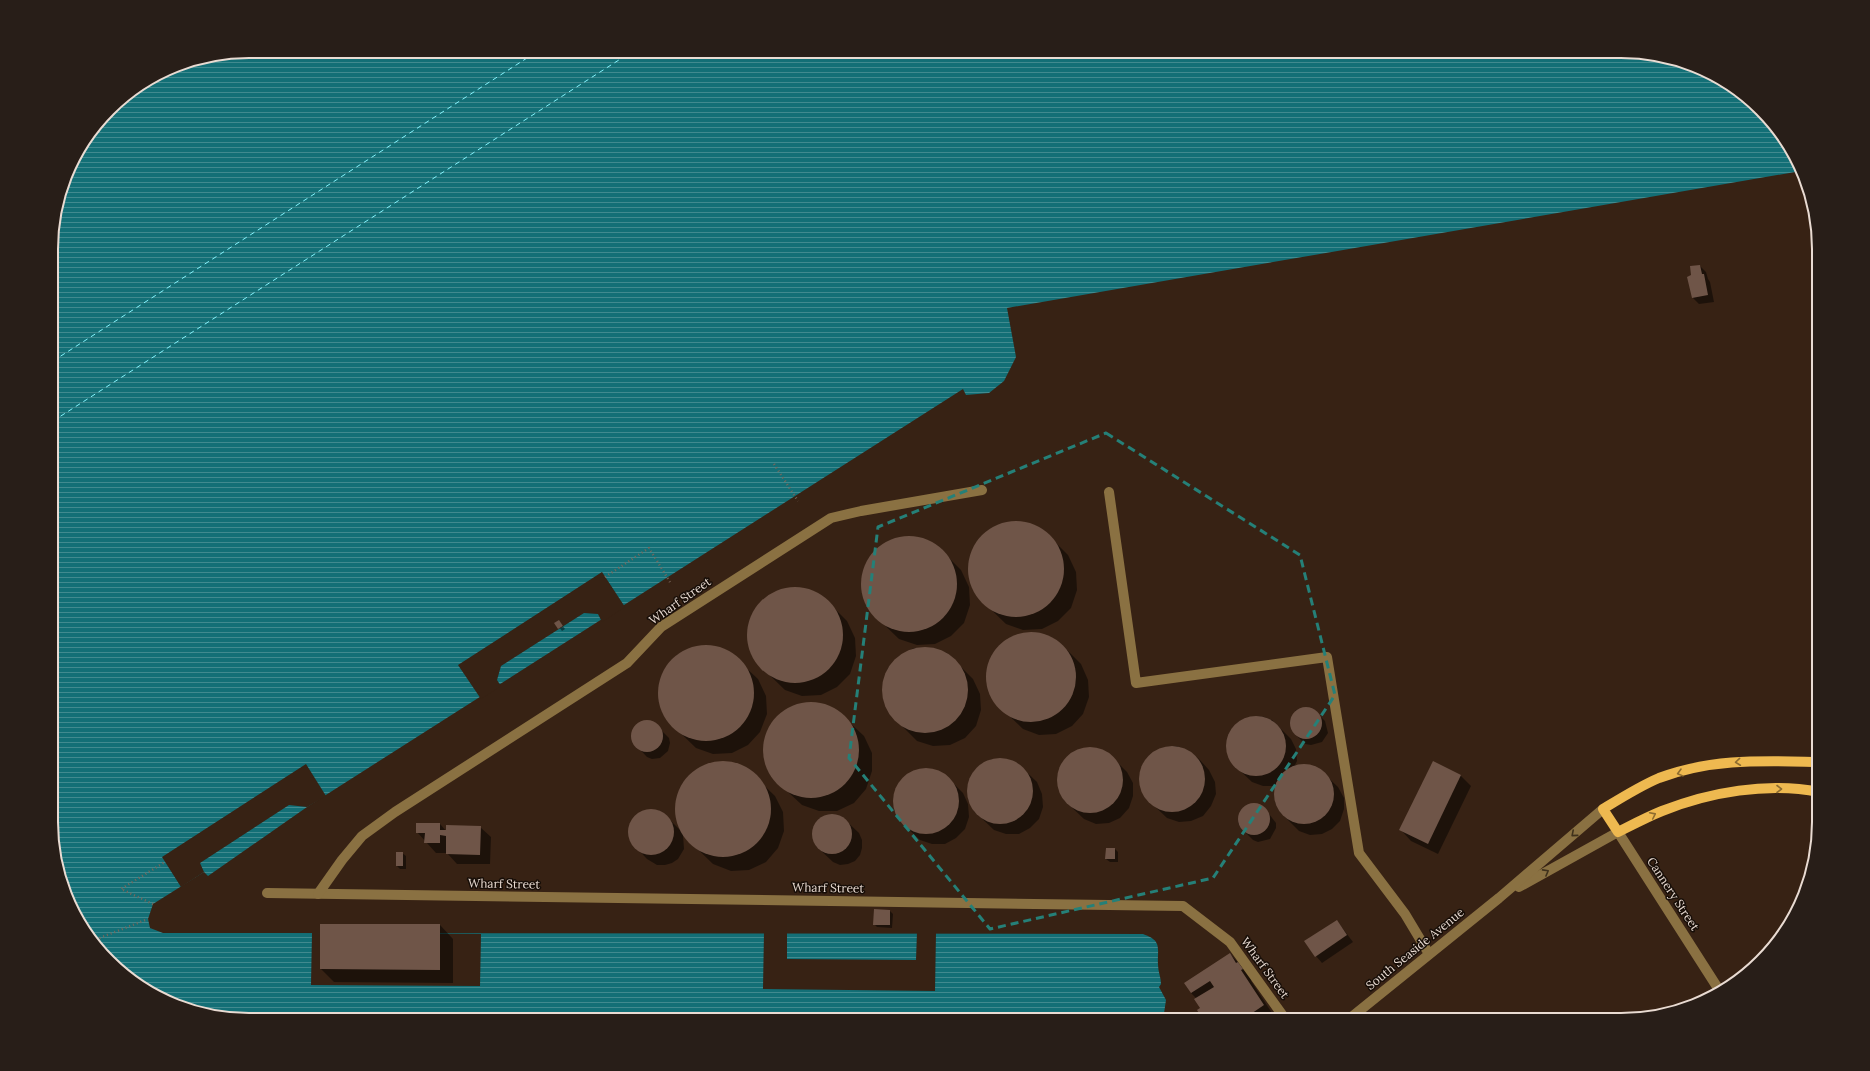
<svg xmlns="http://www.w3.org/2000/svg" width="1870" height="1071" font-family="Lora,serif">
  <style>
    .water { fill: url(#water-rules) }
    .pier { fill: #372214 }
    .shadow { fill: #0007 }
    .lines { fill: none; stroke-linecap: round; stroke-linejoin: round }
    .ferry { stroke: #83f3fc; stroke-width: 1; stroke-dasharray: 5 4; stroke-linecap: butt }
    .building { fill: #6f5548 }
    .path { stroke: #7a675b; stroke-width: 2.5; stroke-dasharray: 1 3; stroke-linecap: butt }
    .minor { stroke: #8a7142; stroke-width: 10 }
    .major { stroke: #eeb950; stroke-width: 10 }
    .oneway { stroke: #8d6c30 }
    .oneway2 { stroke: #3f311c }
    .marked { fill: none; stroke: #258078; stroke-width: 3; stroke-dasharray: 8 5; stroke-linejoin: round }
    .labels { text-anchor: middle; stroke-width: 3; stroke-linejoin: round; paint-order: stroke }
    .street-label { font-size: 12px; fill: #e9dbd2; stroke: #170e08 }
    .rim { fill: none; stroke: #e9dbd2; stroke-width: 2 }
  </style>
  <defs>
    <pattern id="water-rules" width="6" height="5" patternUnits="userSpaceOnUse"><rect width="6" height="5" fill="#136f76"/><path d="M0 2.5h6" fill="none" stroke="#418a8f"/></pattern>
  </defs>
  <rect width="100%" height="100%" fill="#372214"/>
  <path class="water" d="M249,51H1621L1672,58L1720,77L1761,109L1786,139L1801,171L1007,308L1016,357L1004,381L989,393L966,395L963,389L307,807L208,876L204,872L153,904L148,919L150,928L163,933L1143,934C1163,941 1157,948 1158,965C1158,971 1161,978 1161,984L1159,987L1166,1000L1163,1020H249L198,1013L150,994L118,971L84,932L62,886L53,848V223L72,161L118,100L173,66Z"/>
  <g class="pier">
    <polygon points="602,572 625,607 602,622 598,614 584,613 501,666 497,680 501,686 481,699 458,665"/>
    <polygon points="306,764 326,796 307,807 289,805 200,863 204,872 181,887 162,857"/>
    <polygon points="764,932 787,932 787,959 916,960 917,932 936,932 935,991 763,989"/>
    <polygon points="312,933 481,934 480,986 311,985"/>
  </g>
  <g class="shadow">
    <polygon points="1700,266 1706,272 1708,279 1710,282 1714,302 1699,304 1693,298 1693,276"/>
    <polygon points="1023,522 1040,528 1054,541 1068,555 1076,572 1077,590 1071,608 1058,621 1042,629 1023,630 1006,624 978,597 970,581 970,562 976,545 988,531 1005,523"/>
    <polygon points="916,537 933,543 947,556 961,570 969,587 970,605 964,623 951,636 935,644 917,645 899,639 871,612 863,595 862,577 868,560 881,546 897,538"/>
    <polygon points="802,588 819,594 833,607 847,621 855,638 856,656 850,674 837,687 821,695 802,696 785,690 757,663 749,646 748,628 754,611 767,597 783,589"/>
    <polygon points="559,621 565,629 562,631 556,623"/>
    <polygon points="1038,633 1054,639 1067,650 1081,664 1088,680 1089,697 1083,714 1072,726 1056,734 1039,735 1023,729 996,703 989,687 987,670 993,654 1005,641 1020,634"/>
    <polygon points="712,646 730,652 743,665 758,679 766,696 767,714 760,732 748,745 732,753 713,754 696,748 668,721 660,705 659,686 665,669 677,655 694,647"/>
    <polygon points="914,648 931,648 947,653 973,679 980,694 981,710 976,726 965,738 950,745 933,746 917,741 891,715 884,700 883,684 888,668 899,656"/>
    <polygon points="818,703 835,710 849,722 864,736 872,753 872,771 866,789 854,803 837,811 819,811 802,805 774,779 766,762 765,743 771,726 783,712 800,704"/>
    <polygon points="1308,707 1318,714 1325,721 1328,733 1322,742 1311,745 1305,744 1293,732 1290,720 1296,710"/>
    <polygon points="1261,716 1272,720 1291,739 1296,749 1297,761 1295,765 1308,765 1319,769 1338,787 1344,798 1344,809 1340,821 1332,829 1322,834 1310,835 1299,831 1280,812 1275,802 1276,786 1263,786 1252,782 1233,764 1228,753 1227,741 1231,730 1238,722 1249,717"/>
    <polygon points="649,721 654,723 669,738 670,743 668,751 660,758 652,759 647,757 633,742 632,734 634,729 642,722"/>
    <polygon points="1177,746 1189,751 1199,759 1209,770 1215,782 1216,794 1211,806 1203,816 1191,821 1179,822 1167,818 1146,798 1141,787 1140,774 1144,762 1153,753 1165,747"/>
    <polygon points="1095,748 1107,752 1127,772 1133,783 1133,796 1129,808 1120,818 1109,823 1096,824 1084,819 1064,800 1059,789 1058,776 1062,764 1071,754 1082,749"/>
    <polygon points="992,759 1005,759 1017,763 1037,782 1042,794 1043,807 1039,819 1030,828 1019,834 1006,834 994,830 974,811 968,799 968,786 972,774 980,765"/>
    <polygon points="730,762 747,769 775,796 783,812 784,831 778,848 766,862 749,870 731,871 713,864 683,835 684,849 678,859 672,863 665,865 657,865 647,859 631,842 630,827 635,816 642,812 649,810 657,810 664,814 683,833 677,821 676,803 683,785 695,772 711,764"/>
    <polygon points="931,769 942,773 952,782 963,793 968,804 969,817 965,829 956,838 945,844 932,844 920,840 900,821 894,809 894,796 898,784 906,775 918,770"/>
    <polygon points="1460,775 1471,786 1438,854 1411,841 1401,830"/>
    <polygon points="1256,804 1266,810 1276,823 1276,828 1270,839 1258,842 1253,840 1241,828 1238,823 1240,811 1244,807"/>
    <polygon points="827,815 835,815 842,817 859,833 862,840 862,848 860,855 855,861 848,864 840,865 833,862 816,846 813,839 813,831 815,824 820,818"/>
    <polygon points="440,824 447,832 480,827 491,837 490,864 457,864 447,853 436,853 417,832"/>
    <polygon points="1115,849 1118,852 1118,862 1110,862 1106,859"/>
    <polygon points="402,853 406,856 406,869 400,869 397,866"/>
    <polygon points="890,911 893,914 892,928 877,927 874,924"/>
    <polygon points="1337,921 1353,942 1322,963 1316,956"/>
    <polygon points="440,925 453,939 453,983 334,982 321,969"/>
    <polygon points="1230,954 1248,973 1252,980 1251,981 1274,1016 1268,1020 1204,1020 1197,999 1191,993"/>
  </g>
  <g class="lines">
    <g class="ferry">
      <polyline points="53,361 538,51"/>
      <polyline points="53,421 633,51"/>
    </g>
  </g>
  <g class="building">
    <polygon points="1700,265 1702,274 1704,274 1708,295 1692,298 1687,277 1691,275 1690,266"/>
    <circle cx="1016" cy="569" r="48"/>
    <circle cx="909" cy="584" r="48"/>
    <circle cx="795" cy="635" r="48"/>
    <polygon points="559,620 563,626 558,629 554,623"/>
    <circle cx="1031" cy="677" r="45"/>
    <circle cx="706" cy="693" r="48"/>
    <circle cx="925" cy="690" r="43"/>
    <circle cx="811" cy="750" r="48"/>
    <circle cx="1306" cy="723" r="16"/>
    <circle cx="1256" cy="746" r="30"/>
    <circle cx="647" cy="736" r="16"/>
    <circle cx="1172" cy="779" r="33"/>
    <circle cx="1090" cy="780" r="33"/>
    <circle cx="1000" cy="791" r="33"/>
    <polygon points="1433,761 1461,775 1428,844 1399,830"/>
    <circle cx="723" cy="809" r="48"/>
    <circle cx="1304" cy="794" r="30"/>
    <circle cx="926" cy="801" r="33"/>
    <circle cx="1254" cy="819" r="16"/>
    <circle cx="651" cy="832" r="23"/>
    <circle cx="832" cy="834" r="20"/>
    <polygon points="416,823 440,823 440,830 446,830 446,825 481,826 480,855 446,854 446,836 440,835 440,843 424,843 425,833 416,833"/>
    <polygon points="1106,848 1115,848 1115,859 1105,859"/>
    <rect x="396" y="852" width="7" height="14"/>
    <polygon points="874,909 890,910 890,925 873,925"/>
    <polygon points="1337,920 1347,935 1315,957 1304,941"/>
    <polygon points="320,924 440,924 440,970 320,969"/>
    <polygon points="1230,953 1236,963 1238,962 1243,969 1241,970 1264,1005 1242,1020 1203,1020 1197,1010 1200,1008 1194,999 1214,987 1210,981 1191,993 1184,983"/>
  </g>
  <g class="lines">
    <g class="path">
      <polyline points="774,464 798,501"/>
      <polyline points="605,577 649,548 670,582"/>
      <polyline points="153,904 121,889 165,862"/>
      <polyline points="92,941 148,919"/>
    </g>
    <g class="minor">
      <polyline points="1109,492 1136,683 1327,657 1359,853 1405,914 1429,954"/>
      <polyline points="1519,887 1618,832 1721,993"/>
      <polyline points="267,893 1183,906 1230,942 1286,1020"/>
      <polyline points="318,894 342,860 362,836 395,812 627,663 661,627 831,518 861,511 982,490"/>
      <polyline points="1348,1020 1499,898 1603,809"/>
    </g>
    <path class="major" d="M1819,762C1763,761 1713,758 1659,778C1640,786 1621,798 1603,809L1618,832C1632,825 1647,817 1662,811C1710,792 1767,782 1819,792"/>
  </g>
  <defs><path id="oneway-chevron" d="M-2-3.5L2.5 0L-2 3.5" fill="none" stroke-width="1.6" stroke-linecap="round" stroke-linejoin="round"/></defs>
  <g class="oneway">
    <use href="#oneway-chevron" transform="translate(1738 762) rotate(174)"/>
    <use href="#oneway-chevron" transform="translate(1680 773) rotate(165)"/>
    <use href="#oneway-chevron" transform="translate(1779 789)"/>
    <use href="#oneway-chevron" transform="translate(1653 815) rotate(-26)"/>
  </g>
  <g class="oneway2">
    <use href="#oneway-chevron" transform="translate(1574 834) rotate(139)"/>
    <use href="#oneway-chevron" transform="translate(1546 872) rotate(-29)"/>
  </g>
  <path class="marked" d="M1106,433L1300,555L1335,695L1213,878L990,929L849,758L878,527Z"/>
  <g class="labels">
    <g class="street-label">
      <text transform="translate(680 601) rotate(-35)" y="4">Wharf Street</text>
      <text transform="translate(504 884) rotate(1)" y="4">Wharf Street</text>
      <text transform="translate(828 888) rotate(1)" y="4">Wharf Street</text>
      <text transform="translate(1673 894) rotate(57)" y="4">Cannery Street</text>
      <text transform="translate(1415 949) rotate(-39)" y="4">South Seaside Avenue</text>
      <text transform="translate(1265 968) rotate(54)" y="4">Wharf Street</text>
    </g>
  </g>
  <path d="M0 0H1870V1071H0ZM249 58H1621A191 191 0 0 1 1812 249V822A191 191 0 0 1 1621 1013H249A191 191 0 0 1 58 822V249A191 191 0 0 1 249 58Z" fill="#281e18" fill-rule="evenodd"/>
  <path class="rim" d="M249 58H1621A191 191 0 0 1 1812 249V822A191 191 0 0 1 1621 1013H249A191 191 0 0 1 58 822V249A191 191 0 0 1 249 58Z"/>
</svg>
